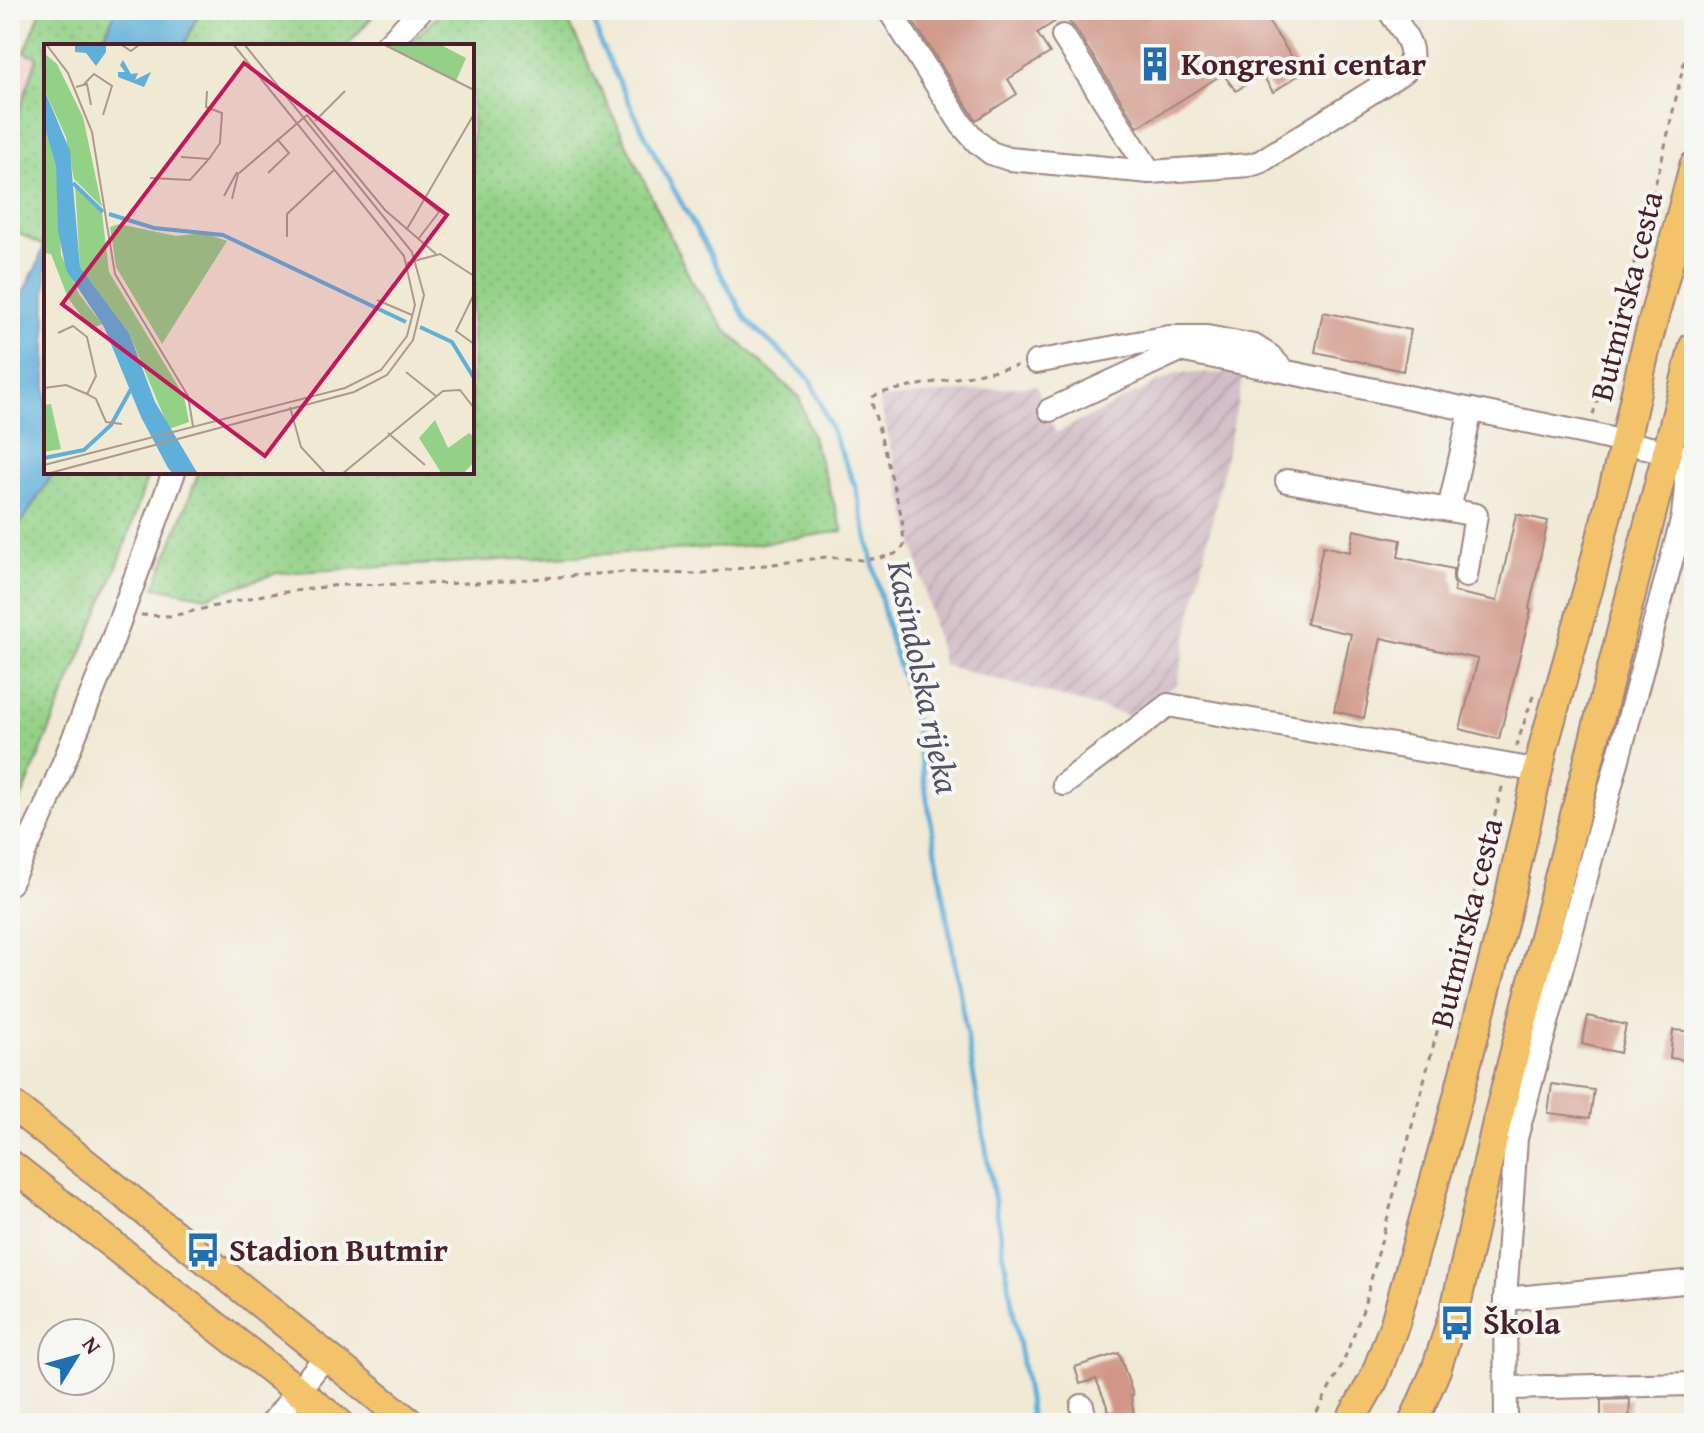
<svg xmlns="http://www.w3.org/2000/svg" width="1704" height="1433" font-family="'Gentium Book Plus',serif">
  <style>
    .built { fill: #f7cfd1 }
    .industrial { fill: url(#industrial-furrows) }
    .grass { fill: url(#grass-dots); stroke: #6e7858; stroke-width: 2 }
    .water { fill: #5eafd9; stroke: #546782; stroke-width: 2 }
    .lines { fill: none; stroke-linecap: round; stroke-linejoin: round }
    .stream { stroke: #5eafd9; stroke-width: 5 }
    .building { fill: #d09787 }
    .minor-casing { stroke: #9d8480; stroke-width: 26 }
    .major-casing { stroke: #9d8480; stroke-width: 32 }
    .path { stroke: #9d8480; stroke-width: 3; stroke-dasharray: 6 6; stroke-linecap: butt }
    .minor { stroke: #fff; stroke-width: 22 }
    .major { stroke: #f2c36a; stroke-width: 28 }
    .labels { text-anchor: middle; stroke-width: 8; stroke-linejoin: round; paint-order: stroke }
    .poi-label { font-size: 32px; font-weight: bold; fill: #4a1f2b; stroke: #f6f6f2; text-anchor: start }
    .street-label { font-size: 32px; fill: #4a1f2b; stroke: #f6f6f2 }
    .water-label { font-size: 34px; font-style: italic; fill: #515168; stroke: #f6f6f2 }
    .inset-river { fill: none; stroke: #5eafd9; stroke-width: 4 }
    .inset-road { fill: none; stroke: #ae9890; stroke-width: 2 }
    .view { fill: #c2185b; fill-opacity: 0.15; stroke: #c2185b; stroke-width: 4 }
    .inset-edge { fill: none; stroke: #4a1f2b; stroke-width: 4 }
  </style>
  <defs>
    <pattern id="industrial-furrows" width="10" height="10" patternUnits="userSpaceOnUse" patternTransform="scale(2)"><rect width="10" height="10" fill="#d2bdc6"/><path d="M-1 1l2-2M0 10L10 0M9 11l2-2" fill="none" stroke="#b6a2aa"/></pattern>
    <pattern id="grass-dots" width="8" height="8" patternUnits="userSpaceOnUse" patternTransform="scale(2)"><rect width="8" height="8" fill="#93d186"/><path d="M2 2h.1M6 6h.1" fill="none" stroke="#80b374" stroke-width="1.8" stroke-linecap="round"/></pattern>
  </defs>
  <rect width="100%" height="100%" fill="#f6f6f2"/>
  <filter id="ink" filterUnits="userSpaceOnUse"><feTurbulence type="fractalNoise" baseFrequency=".0125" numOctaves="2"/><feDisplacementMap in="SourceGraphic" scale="16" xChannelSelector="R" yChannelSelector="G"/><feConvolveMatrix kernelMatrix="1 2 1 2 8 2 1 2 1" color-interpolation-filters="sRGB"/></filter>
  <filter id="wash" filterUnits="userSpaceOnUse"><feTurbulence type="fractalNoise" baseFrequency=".006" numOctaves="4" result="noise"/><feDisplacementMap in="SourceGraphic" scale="32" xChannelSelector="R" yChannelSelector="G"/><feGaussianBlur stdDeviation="1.8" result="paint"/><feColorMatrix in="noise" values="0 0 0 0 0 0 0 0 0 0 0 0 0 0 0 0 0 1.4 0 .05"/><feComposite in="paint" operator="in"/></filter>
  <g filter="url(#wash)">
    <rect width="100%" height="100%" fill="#f0e9d4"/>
    <polygon class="built" points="10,47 37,56 10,140"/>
    <polygon class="industrial" points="1177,373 1244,373 1177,684 1127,715 943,665 879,399 1036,385 1056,433"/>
    <g class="grass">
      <polygon points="41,10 116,10 100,46 46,46 46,239 44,246 10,229 10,140 37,57 25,52"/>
      <polygon points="200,10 378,10 347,46 184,46"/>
      <polygon points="444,10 563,10 691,280 725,329 799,397 843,531 743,546 277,573 207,597 155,587 199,472 472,472 472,46 406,46"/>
      <polygon points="54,472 149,472 121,557 10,826 10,540"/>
    </g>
    <g class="water">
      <polygon points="116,10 200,10 184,46 100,46"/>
      <polygon points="46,239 46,472 54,472 10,540 10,317 37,266"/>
    </g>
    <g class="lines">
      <polyline class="stream" points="591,10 601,45 656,157 747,321 810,379 856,488 890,638 912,709 1032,1423"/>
    </g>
    <g id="blocks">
      <g class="building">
        <polygon points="906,10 1261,10 1302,73 1273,92 1262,74 1236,91 1223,74 1138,127 1075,28 1064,16 1037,33 1050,53 1008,79 1017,94 976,120"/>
        <polygon points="1323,312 1411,330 1403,371 1315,352"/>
        <polygon points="1516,514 1548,521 1529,609 1531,610 1499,739 1460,729 1478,659 1381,638 1364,718 1334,711 1351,634 1306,624 1323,546 1350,552 1354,530 1401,540 1398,557 1453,569 1453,580 1455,585 1454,592 1497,601"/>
        <polygon points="1588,1016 1626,1025 1620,1053 1582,1044"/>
        <polygon points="1673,1030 1694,1032 1692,1061 1670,1058"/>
        <polygon points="1552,1084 1594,1090 1590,1118 1548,1113"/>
        <polygon points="1119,1353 1133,1395 1131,1396 1135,1423 1100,1423 1098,1413 1109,1411 1096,1379 1080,1384 1075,1367"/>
        <polygon points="1630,1399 1629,1423 1601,1422 1601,1400"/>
      </g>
    </g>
  </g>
  <g filter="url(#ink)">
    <use href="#blocks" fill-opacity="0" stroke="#9d8480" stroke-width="2"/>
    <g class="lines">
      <g class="minor-casing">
        <g id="minor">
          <polyline points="889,10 962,125 977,142 991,153 1009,159 1150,172"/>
          <path d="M1063,36L1150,172L1250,165L1260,162L1405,71C1422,50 1401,30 1389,10"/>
          <polyline points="386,46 421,10"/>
          <polyline points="1036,362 1169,337 1207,337 1254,346 1270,356 1283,370"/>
          <path d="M1050,410L1180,350L1589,434L1680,455C1691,472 1684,498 1683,517L1516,1138L1505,1299L1506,1423"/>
          <polyline points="1287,481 1449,510 1471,410"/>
          <polyline points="1449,510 1476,515 1466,576"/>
          <polyline points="1064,784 1168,705 1539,771"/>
          <polyline points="10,883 44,811 103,666 174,472"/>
          <polyline points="1505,1299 1694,1281"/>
          <polyline points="1507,1388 1694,1384 1694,1382"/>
          <polyline points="1082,1406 1086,1423"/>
          <polyline points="272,1423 326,1356"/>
        </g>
      </g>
      <g class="major-casing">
        <g id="major">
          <polyline points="10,1103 410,1423"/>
          <polyline points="10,1164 339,1423"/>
          <polyline points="1349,1423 1374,1379 1395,1323 1455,1108 1506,912 1544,744 1590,582 1625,442 1644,355 1694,166"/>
          <polyline points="1413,1423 1436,1370 1455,1310 1497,1122 1694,346"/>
        </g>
      </g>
      <g class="path">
        <polyline points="1593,415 1663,155 1694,19"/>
        <polyline points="141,615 172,616 263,595 340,585 476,583 623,572 696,574 827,557 862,560 880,558 895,554 904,546 902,518 872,403 873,397 879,393 1017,366"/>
        <polyline points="1516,747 1535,690"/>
        <polyline points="429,1412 441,1423"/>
        <polyline points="1311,1423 1342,1365 1363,1310 1503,784"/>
      </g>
      <use href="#minor" class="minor"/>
      <use href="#major" class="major"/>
    </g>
  </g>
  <defs>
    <g id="building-bare" transform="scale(2.76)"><path d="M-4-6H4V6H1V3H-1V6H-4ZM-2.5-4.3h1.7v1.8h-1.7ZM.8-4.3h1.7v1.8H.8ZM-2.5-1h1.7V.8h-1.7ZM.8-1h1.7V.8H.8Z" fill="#1f6fb2" stroke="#f6f6f2" stroke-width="2.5" paint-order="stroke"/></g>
    <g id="bus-bare" transform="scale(2.76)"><path d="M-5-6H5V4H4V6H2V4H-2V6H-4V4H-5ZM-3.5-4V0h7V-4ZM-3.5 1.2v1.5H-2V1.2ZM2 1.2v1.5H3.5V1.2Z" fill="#1f6fb2" stroke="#f6f6f2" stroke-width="2.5" paint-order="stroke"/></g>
  </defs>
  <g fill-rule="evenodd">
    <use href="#building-bare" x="1155" y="64"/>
    <use href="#bus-bare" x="203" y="1250"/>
    <use href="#bus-bare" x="1457" y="1323"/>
  </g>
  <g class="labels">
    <g class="poi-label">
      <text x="1181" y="75">Kongresni centar</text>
      <text x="229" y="1261">Stadion Butmir</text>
      <text x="1483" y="1334">Škola</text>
    </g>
    <g class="street-label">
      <text transform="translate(1626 296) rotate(-76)" y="11">Butmirska cesta</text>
      <text transform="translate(1466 923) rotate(-76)" y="11">Butmirska cesta</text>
    </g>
    <g class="water-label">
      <text transform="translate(924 677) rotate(78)" y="12">Kasindolska rijeka</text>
    </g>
  </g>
  <g transform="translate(44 44)">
    <rect width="430" height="430" fill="#f0e9d4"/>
    <path d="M340,0H395L422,14L412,37ZM0,9L13,20L39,73L58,163L30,135L22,93L0,45ZM0,81L12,123L17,211L35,250L58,280L47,285L24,254L7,210L0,209ZM31,142L58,169L65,228L140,352L145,378L125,385L85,289L36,223ZM75,180L132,192L160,189L183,197L118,300L72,223L66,183ZM391,376L404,404L425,389L430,393V418L419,430H398L375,394Z" fill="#93d186"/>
    <path d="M7,360L17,405L0,408V361Z" fill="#93d186"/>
    <path d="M31,0H62V8L52,22L42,9L31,8ZM79,16L87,30L94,29L91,36L107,28L100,43L74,33V28H81L76,21ZM0,45L26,107L36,223L85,289L111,358L154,430H129L124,424L97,373L60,283L22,226L14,187L12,123L0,81Z" fill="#5eafd9"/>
    <path class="inset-river" d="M29,139L59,168M65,170L110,184L179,191L362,278M376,283L408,298L430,334M0,414L40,406L67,381L87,345"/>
    <path class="inset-road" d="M2,0L24,29L48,88L71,230L144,352L149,382M76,0L87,7L96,0M339,0L430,46M40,40L50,30L68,42L59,71M32,43L43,40L47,61M271,77L301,47M137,113L165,115L176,99L178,69L162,63L163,47M224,129L245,109L233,95M106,134L146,136L164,116M180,152L193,128M188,155L194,130L263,71L341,166L392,210M363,185L430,70M243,193V170L291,125M375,194L395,168L381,156M363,219L396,210L430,232M430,250L412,287L430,300M333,256L368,271M14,289L29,282L43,293L52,332L43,350L52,355L62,378L78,380M362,328L392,352M0,344L22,341L43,350M246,363L257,403L282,430M344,389L381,421M0,421L301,344L337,326L363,292L371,261L360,212L189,0M2,430L310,348L343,331L369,296L380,251L368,208L200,0M298,430L399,347L416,346L430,364"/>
    <path class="view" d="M200,19L403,171L221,412L18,260Z"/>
    <rect width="430" height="430" class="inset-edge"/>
  </g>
  <rect width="1704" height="1433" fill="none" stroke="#f6f6f2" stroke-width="40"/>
  <g transform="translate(76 1357) rotate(53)"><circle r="38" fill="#f6f6f2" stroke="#b1a0a2" stroke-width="2"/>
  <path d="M0-6L14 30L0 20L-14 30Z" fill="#1f6fb2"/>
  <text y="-12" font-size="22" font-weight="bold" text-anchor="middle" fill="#4a1f2b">N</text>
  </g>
</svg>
